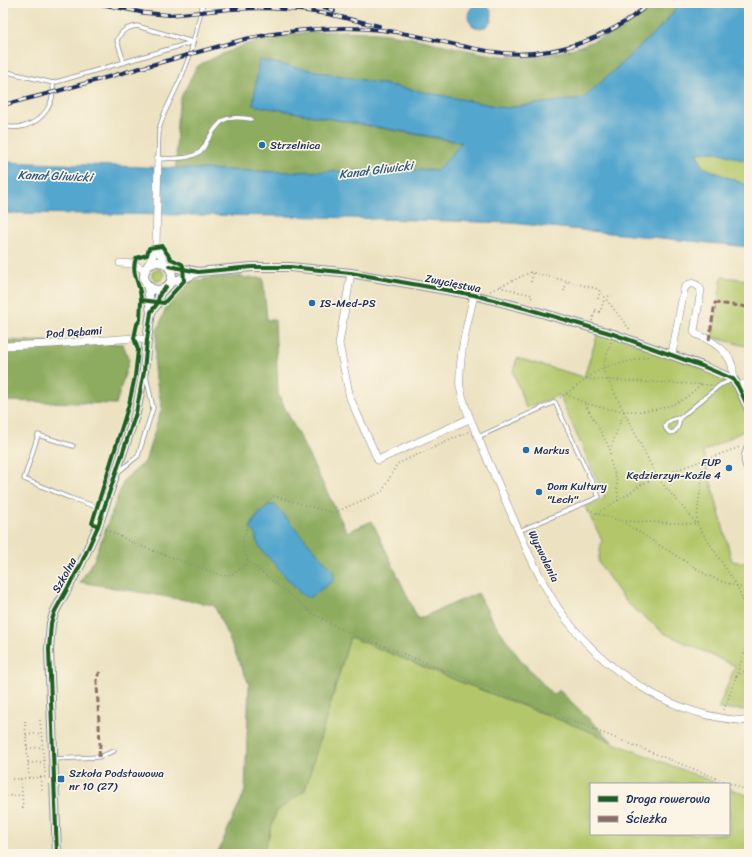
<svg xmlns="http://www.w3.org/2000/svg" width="752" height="857" font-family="Sriracha,sans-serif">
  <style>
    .green { fill: #b3c76b; stroke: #677b64 }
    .forest { fill: #8eac5f; stroke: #546e5e }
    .water { fill: #52a6cd; stroke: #366a96 }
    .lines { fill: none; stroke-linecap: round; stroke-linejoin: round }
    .service-casing { stroke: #848890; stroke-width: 5 }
    .minor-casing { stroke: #848890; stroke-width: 8 }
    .tertiary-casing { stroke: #848890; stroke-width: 10 }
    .path { stroke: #848890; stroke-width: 1.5; stroke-dasharray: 1 3; stroke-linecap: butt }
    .service { stroke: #fff; stroke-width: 3.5 }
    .minor { stroke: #fff; stroke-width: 7 }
    .tertiary { stroke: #fff; stroke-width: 8 }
    .rail-casing { stroke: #1b2f5e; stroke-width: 4 }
    .rail { stroke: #fcf5e5; stroke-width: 2.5; stroke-dasharray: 8; stroke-linecap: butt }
    .quiet { stroke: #8d6e63; stroke-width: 3; stroke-dasharray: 6 3; stroke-linecap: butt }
    .cycleway-casing { stroke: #fcf5e5; stroke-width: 6 }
    .cycleway { stroke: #1b5e20; stroke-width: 4 }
    .poi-dot { fill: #1f6fb2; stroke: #fcf5e5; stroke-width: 1.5 }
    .labels { text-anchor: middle; stroke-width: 3.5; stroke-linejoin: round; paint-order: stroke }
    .poi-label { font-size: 11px; fill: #1b2f5e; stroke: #fcf5e5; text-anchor: start }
    .street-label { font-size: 11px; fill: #1b2f5e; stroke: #fcf5e5 }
    .water-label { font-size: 12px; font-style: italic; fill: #2e5985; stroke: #fcf5e5 }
  </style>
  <rect width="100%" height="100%" fill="#fcf5e5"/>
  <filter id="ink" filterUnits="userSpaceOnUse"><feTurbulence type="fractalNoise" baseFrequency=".025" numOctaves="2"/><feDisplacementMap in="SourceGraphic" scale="8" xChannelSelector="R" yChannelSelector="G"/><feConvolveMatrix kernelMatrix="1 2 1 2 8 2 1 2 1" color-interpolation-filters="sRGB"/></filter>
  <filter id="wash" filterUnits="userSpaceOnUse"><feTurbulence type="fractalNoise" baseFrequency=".012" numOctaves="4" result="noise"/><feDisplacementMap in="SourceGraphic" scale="16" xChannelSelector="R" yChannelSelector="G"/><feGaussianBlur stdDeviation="0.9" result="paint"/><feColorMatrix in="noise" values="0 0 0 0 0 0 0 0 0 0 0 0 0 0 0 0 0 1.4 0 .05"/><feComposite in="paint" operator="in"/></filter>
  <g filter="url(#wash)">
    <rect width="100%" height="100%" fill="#ece2c1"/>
    <g class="green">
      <polygon points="697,152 717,152 749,162 749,186 703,167"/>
      <circle cx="158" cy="275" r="6"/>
      <polygon points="722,277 749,280 749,347 712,337"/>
      <polygon points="599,330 733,379 749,409 749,428 703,452 732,561 749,563 749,710 718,709 735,666 664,633 627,603 598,562 602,540 585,507 605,498 559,395 526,408 513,372 517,358 584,377"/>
      <polygon points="350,636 458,681 589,731 614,743 719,784 591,784 591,834 729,834 729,788 749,796 749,854 263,854 276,812 305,790"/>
    </g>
    <g class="forest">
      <path d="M654,3H680L665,23L584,98L506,108L259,60L253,105L463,143L438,170L283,172L176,168C177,146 175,123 180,102C181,94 187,87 190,80C192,76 194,70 197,67C201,63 221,55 227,52C278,28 358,27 412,38C449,45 484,57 522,57C568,56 621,34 654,3Z"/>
      <polygon points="243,276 244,278 263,278 267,320 275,320 278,394 347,532 372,521 418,619 478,593 491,618 520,659 553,695 559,690 614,743 589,731 458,681 350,637 305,790 276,812 263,854 217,854 245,791 249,684 214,605 80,582 94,560 124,480 145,462 162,407 154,369 157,331 166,308 178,291 190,281 211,278"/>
      <polygon points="3,340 123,344 129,360 116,404 3,401"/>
    </g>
    <g class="water">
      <polygon points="680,3 749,3 749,162 717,152 697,153 703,167 749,186 749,247 511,223 285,216 3,213 3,162 283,172 438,170 462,142 253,105 259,60 506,108 584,98 665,23"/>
      <circle cx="480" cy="16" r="12"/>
      <polygon points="268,505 275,505 335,573 333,581 309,598 301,594 260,548 256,540 256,534 250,528 257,516"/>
    </g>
  </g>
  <g filter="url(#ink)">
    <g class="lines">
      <g class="service-casing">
        <g id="service">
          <path d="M203,3L190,55L181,78L164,114L159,129L158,159C171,158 187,160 198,153C202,151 205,146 207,141C221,118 225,115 251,119"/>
          <path d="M3,71L53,83C55,103 44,120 25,126C19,128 10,127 3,127"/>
          <path d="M53,83L193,42L137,26C126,28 122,30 117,40L124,63"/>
          <path d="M680,418C679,422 679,427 676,430C671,436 666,431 665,425C669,420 673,418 680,418L720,385L732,380"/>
          <polyline points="478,437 555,402 599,497 519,531"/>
          <path d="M749,441C742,457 741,460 749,476"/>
          <polyline points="73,446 38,435 24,479 70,498 103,509"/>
          <polyline points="117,473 138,456 153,408 146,376"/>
          <polyline points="53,759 99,757 114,751"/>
        </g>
      </g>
      <g class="minor-casing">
        <g id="minor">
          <polyline points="156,247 165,263"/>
          <polyline points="120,263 134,264 144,270"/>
          <polyline points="147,266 152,258 156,247 158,159"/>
          <polyline points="351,273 339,344 350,398 378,460 469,419"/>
          <path d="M474,295C468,321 461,346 460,372C460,377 459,383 460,387C463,402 469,417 475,430C483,450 492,469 500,488C518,528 534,571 558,608C601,670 672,718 749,721"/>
          <polyline points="3,346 51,344 134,338 147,340"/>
          <path d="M672,354L684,289C689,281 696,282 701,290L694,331L696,334C716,342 736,355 733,379"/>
          <polyline points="738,386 749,383"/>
        </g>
      </g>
      <g class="tertiary-casing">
        <g id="tertiary">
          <circle cx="158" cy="276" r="14"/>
          <polyline points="169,266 198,272 252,267 290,267 351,273 474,295 528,309 613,334 702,366 733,379 738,386 749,409"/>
          <polyline points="171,282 187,277 198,272"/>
          <path d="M147,285C150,294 149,303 151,312"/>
          <polyline points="57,854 49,650 51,623 55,611 81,564 98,526 136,413 144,371 147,340 151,312 157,304 160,293 166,287"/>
        </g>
      </g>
      <g class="path">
        <polyline points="531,282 533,272"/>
        <polyline points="499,287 532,295 531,301"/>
        <polyline points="490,291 531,272 598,289 631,331"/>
        <polyline points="564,291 567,281"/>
        <polyline points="598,299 600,292"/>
        <polyline points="595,311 600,312 605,297 612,295"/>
        <polyline points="592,321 596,309"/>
        <polyline points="611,342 602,368 657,477 697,524 737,586 743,601 744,628 749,640"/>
        <polyline points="587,378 602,368 651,356"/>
        <path d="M566,394C598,412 648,419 682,400C689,396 695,390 701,384"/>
        <polyline points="560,398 586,379 711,385"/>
        <polyline points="585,404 606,441 610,450"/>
        <polyline points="468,432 397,464 382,492 333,513 274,496 253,516 247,526 243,538 243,548 248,561 312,613 343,630 749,791"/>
        <polyline points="618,501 617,482 610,460 610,450 624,412"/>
        <polyline points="588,509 596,513 621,521 707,575 720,581 749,590"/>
        <polyline points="597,513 630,493 642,484 657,477 740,447"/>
        <path d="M622,521L697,524C698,501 701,480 708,458"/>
        <path d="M106,529L135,544L223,576C235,574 241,570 248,561"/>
        <polyline points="736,677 743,656 749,644"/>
        <polyline points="724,710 736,677 749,668"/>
        <polyline points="40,720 45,773"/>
        <polyline points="25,721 29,778"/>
        <polyline points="26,735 41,733"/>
        <polyline points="27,748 43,747"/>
        <polyline points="28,763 44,762"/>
        <polyline points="41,777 42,790"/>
        <polyline points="12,779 46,777"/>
        <polyline points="21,779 23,809"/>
        <polyline points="6,810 4,796 22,795"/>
        <polyline points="745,854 749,833"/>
      </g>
      <use href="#service" class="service"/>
      <use href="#minor" class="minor"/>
      <use href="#tertiary" class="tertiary"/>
      <g class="rail-casing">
        <g id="rail">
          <polyline points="96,3 145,13 170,15 231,9 264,8 300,10 328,14 379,26"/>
          <polyline points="314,3 334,11"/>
          <path d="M3,105L54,92L245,39C290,30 336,25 381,30C420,34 456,47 495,52C549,60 609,39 650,3"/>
        </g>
      </g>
      <use href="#rail" class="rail"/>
      <g class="quiet">
        <polyline points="709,340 715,303 749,307"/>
        <polyline points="99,757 100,744 97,684 97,677 100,672"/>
      </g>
      <g class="cycleway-casing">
        <g id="cycleway">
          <path d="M162,246L171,259L182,264L183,266L184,281L164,303L141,300C141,283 130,275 136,258L147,255L149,248Z"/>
          <polyline points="169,266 198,272 252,267 290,267 351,273 474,295 528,309 613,334 702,366 733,379 738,386 749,409"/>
          <polyline points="98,526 92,523 129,404 135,376 138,350 134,338 137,324 140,320 141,300"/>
          <polyline points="57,854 49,650 51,623 55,611 81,564 98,526 136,413 144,371 147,340 151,312 157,304 160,293 166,287"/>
        </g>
      </g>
      <use href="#cycleway" class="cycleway"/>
    </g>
  </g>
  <g class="poi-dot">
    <circle cx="262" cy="145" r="4"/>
    <circle cx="312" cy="303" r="4"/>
    <circle cx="526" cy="450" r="4"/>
    <circle cx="729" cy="468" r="4"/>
    <circle cx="539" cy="492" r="4"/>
    <rect x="57" y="775" width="8" height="8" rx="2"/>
  </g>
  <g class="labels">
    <g class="poi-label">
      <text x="270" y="149">Strzelnica</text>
      <text x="320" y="307">IS-Med-PS</text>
      <text x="534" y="454">Markus</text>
      <text x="721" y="466" text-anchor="end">FUP<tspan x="721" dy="13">Kędzierzyn-Koźle 4</tspan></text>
      <text x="547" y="490">Dom Kultury<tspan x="547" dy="13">"Lech"</tspan></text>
      <text x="69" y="777">Szkoła Podstawowa<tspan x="69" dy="13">nr 10 (27)</tspan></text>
    </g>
    <g class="street-label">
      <text transform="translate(453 283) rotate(11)" y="4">Zwycięstwa</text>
      <text transform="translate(74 332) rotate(-4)" y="4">Pod Dębami</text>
      <text transform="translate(544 556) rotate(64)" y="4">Wyzwolenia</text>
      <text transform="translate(64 575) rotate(-61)" y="4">Szkolna</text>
    </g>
    <g class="water-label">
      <text transform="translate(376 170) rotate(-7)" y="4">Kanał Gliwicki</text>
      <text transform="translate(55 176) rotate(2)" y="4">Kanał Gliwicki</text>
    </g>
  </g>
  <rect width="752" height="857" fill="none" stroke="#fcf5e5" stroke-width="16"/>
  <rect x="590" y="783" width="140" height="52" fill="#fcf5e5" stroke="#a2a6af"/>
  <rect x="598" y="796" width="20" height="6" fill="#1b5e20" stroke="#a2a6af"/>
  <text x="626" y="803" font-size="12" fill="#1b2f5e">Droga rowerowa</text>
  <rect x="598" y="816" width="20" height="6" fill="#8d6e63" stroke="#a2a6af"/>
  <text x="626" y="823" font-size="12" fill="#1b2f5e">Ścieżka</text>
</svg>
